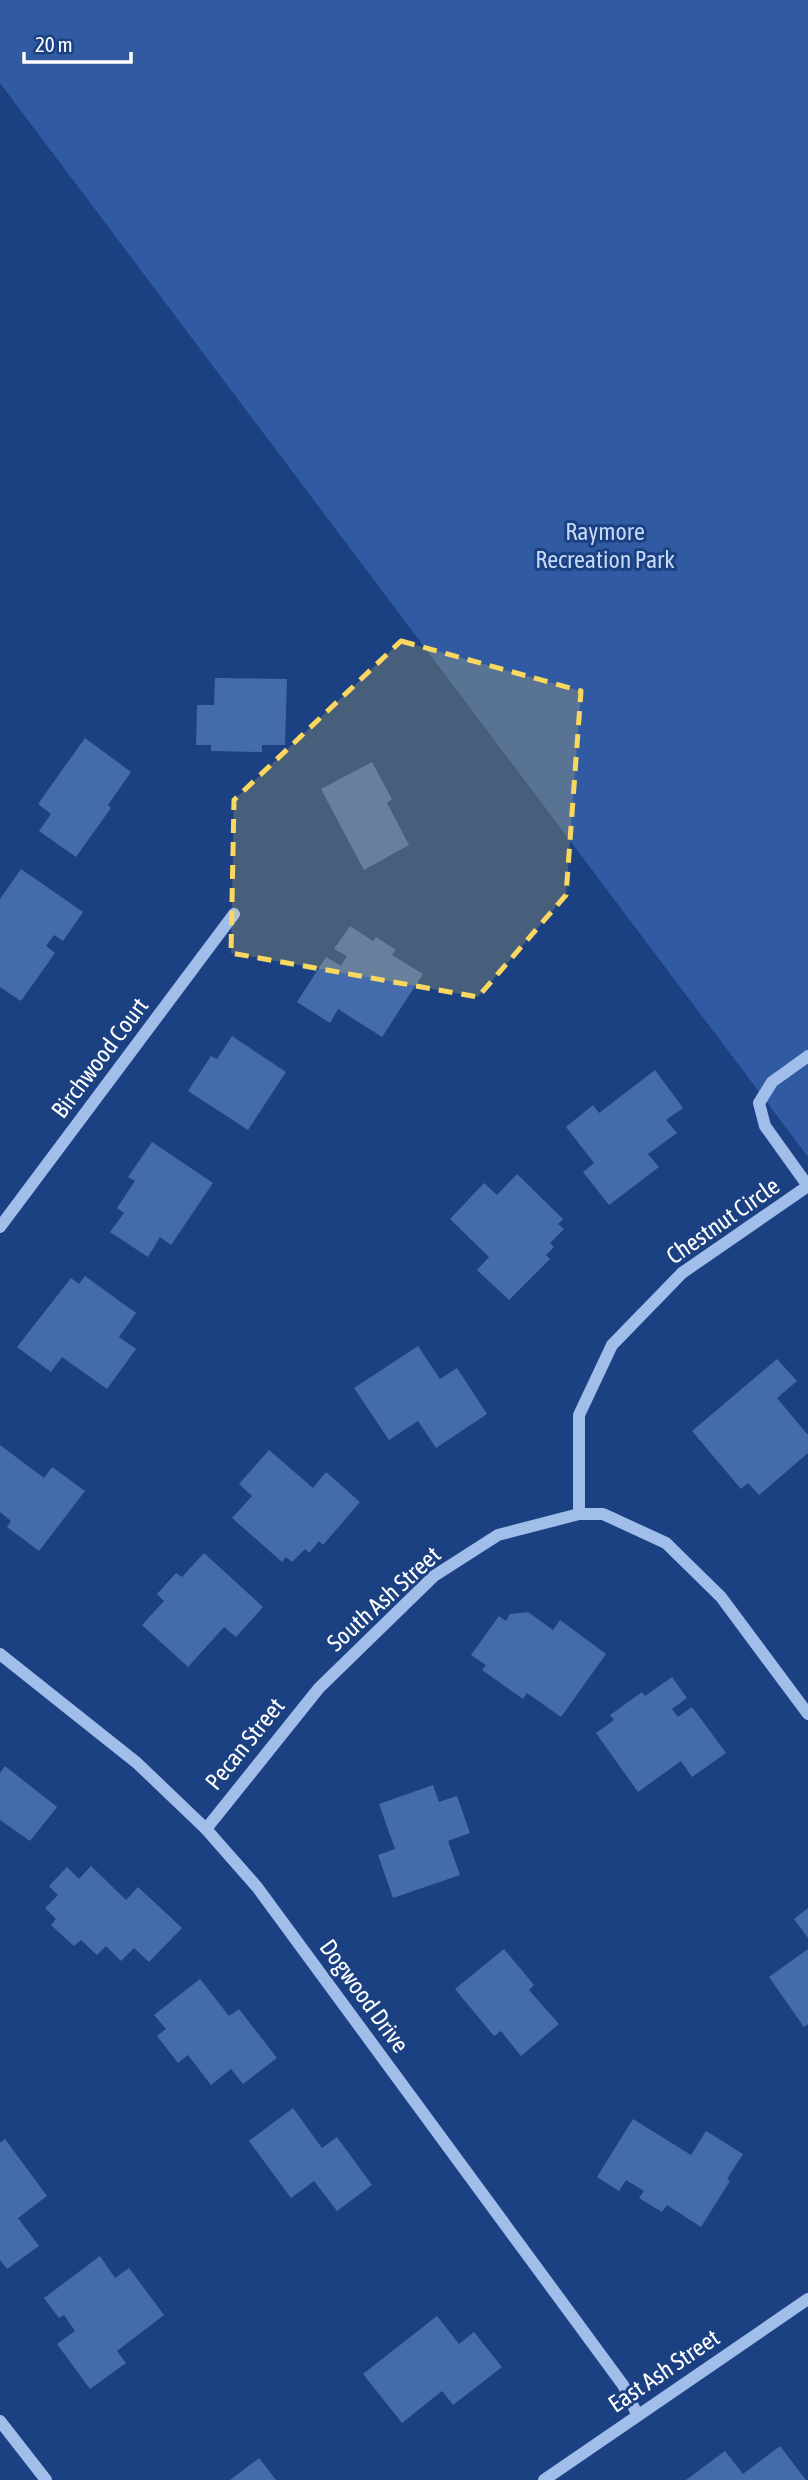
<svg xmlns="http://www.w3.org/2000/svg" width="808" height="2480" font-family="'Asap Condensed',sans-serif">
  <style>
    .green { fill: #305aa1 }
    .building { fill: #446bab }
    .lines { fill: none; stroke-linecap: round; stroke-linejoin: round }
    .minor { stroke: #a1bdea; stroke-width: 12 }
    .marked { fill: #fad85f; fill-opacity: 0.2; stroke: #fad85f; stroke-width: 5; stroke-dasharray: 14 9; stroke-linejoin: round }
    .labels { text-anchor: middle; stroke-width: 6; stroke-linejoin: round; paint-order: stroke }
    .park-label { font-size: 24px; fill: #c6d9f7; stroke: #1c4182 }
    .street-label { font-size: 24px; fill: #fff; stroke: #1c4182 }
  </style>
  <rect width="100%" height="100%" fill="#1c4182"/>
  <polygon class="green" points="0,0 808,0 808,1157 0,83"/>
  <g class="building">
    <polygon points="215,678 287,679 285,745 262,745 262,752 211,751 211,745 196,745 197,705 214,705"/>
    <polygon points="85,738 131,772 108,805 111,808 76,857 39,831 51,814 38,804"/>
    <polygon points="372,762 392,799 387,803 409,845 364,870 321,789"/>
    <polygon points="21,869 83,912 63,941 54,935 46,946 55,953 21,1001 0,987 0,899"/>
    <polygon points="350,926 373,941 376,937 396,950 392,955 423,974 382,1037 338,1009 330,1023 297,1002 326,957 341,966 347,956 334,949"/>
    <polygon points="232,1036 286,1072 248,1130 188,1091 211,1056 217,1059"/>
    <polygon points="655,1070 683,1108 666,1120 677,1133 648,1154 659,1167 609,1205 583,1172 594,1163 566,1127 593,1105 599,1113"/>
    <polygon points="152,1142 213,1183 171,1245 160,1237 148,1257 110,1232 124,1213 117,1208 135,1181 128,1177"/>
    <polygon points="517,1174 563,1219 558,1224 564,1229 550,1243 554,1247 546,1255 550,1259 509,1300 477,1270 489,1257 450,1219 484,1183 497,1195"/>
    <polygon points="85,1276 136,1313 119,1337 136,1349 107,1389 62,1357 51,1372 17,1347 71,1278 79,1284"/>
    <polygon points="418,1346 440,1379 457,1368 487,1414 436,1448 418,1421 389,1440 354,1388"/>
    <polygon points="777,1359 797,1381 777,1398 808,1435 808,1453 759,1495 748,1483 741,1489 692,1431"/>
    <polygon points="0,1445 44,1478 52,1467 85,1491 39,1551 7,1527 11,1521 0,1512"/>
    <polygon points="269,1450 313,1488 326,1472 360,1502 323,1545 319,1541 309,1553 305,1549 292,1562 286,1557 282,1562 232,1518 252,1496 239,1484"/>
    <polygon points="204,1553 263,1607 236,1637 224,1627 188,1667 142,1625 164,1601 157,1594 176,1573 182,1577"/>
    <polygon points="528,1612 553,1630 560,1620 606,1654 561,1717 527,1693 523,1699 482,1670 486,1665 471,1655 499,1616 506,1621 510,1614"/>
    <polygon points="672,1677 687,1698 672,1709 678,1717 692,1707 726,1753 692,1777 681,1761 638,1792 596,1733 614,1720 610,1715 642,1692 645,1696"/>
    <polygon points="5,1766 57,1807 30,1841 0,1820 0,1773"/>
    <polygon points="433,1785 439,1802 457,1796 470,1833 448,1841 460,1875 393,1898 378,1855 395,1849 379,1804"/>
    <polygon points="91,1866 126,1900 138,1887 182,1928 149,1962 134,1948 121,1961 106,1946 97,1955 81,1940 74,1946 51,1925 56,1919 45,1908 58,1895 49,1886 67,1867 79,1879"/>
    <polygon points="808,1908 808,1938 794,1919"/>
    <polygon points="504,1949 534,1985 529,1990 559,2024 521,2056 501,2031 494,2036 455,1989"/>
    <polygon points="808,1949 808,2024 804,2027 769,1977"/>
    <polygon points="200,1979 229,2016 239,2009 277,2058 243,2084 231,2069 211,2085 188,2055 178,2063 157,2036 166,2029 154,2015"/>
    <polygon points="293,2108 322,2148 337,2137 372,2185 337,2211 314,2181 291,2198 249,2141"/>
    <polygon points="633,2119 691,2155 706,2131 743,2154 727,2179 730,2181 701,2227 667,2205 662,2212 639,2198 644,2191 626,2180 619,2191 597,2177"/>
    <polygon points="5,2139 47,2196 18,2218 39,2246 7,2269 0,2260 0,2143"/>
    <polygon points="100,2256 115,2278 129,2268 164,2315 117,2351 126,2363 90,2389 57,2344 75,2331 64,2315 59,2318 44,2298"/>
    <polygon points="437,2316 459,2344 474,2332 502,2367 453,2405 442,2391 402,2423 363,2374"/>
    <polygon points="780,2446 806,2480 686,2480 725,2451 743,2474"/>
    <polygon points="259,2458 276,2480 230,2480"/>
  </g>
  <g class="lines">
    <g class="minor">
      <polyline points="808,1186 765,1126 759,1103 772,1082 808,1056"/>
      <polyline points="0,1227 234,914"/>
      <polyline points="579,1514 579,1415 612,1345 682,1273 808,1186"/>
      <polyline points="0,1654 137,1763 206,1829 257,1887 623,2385 637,2414"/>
      <polyline points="206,1829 319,1688 434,1576 498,1535 579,1514 603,1514 666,1543 721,1597 808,1714"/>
      <polyline points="0,2421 46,2480"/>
      <polyline points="544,2480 808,2299"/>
    </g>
  </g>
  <path class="marked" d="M401,641L581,691L566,895L478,997L231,953L234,800Z"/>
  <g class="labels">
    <g class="park-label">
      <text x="605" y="540">Raymore<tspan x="605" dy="28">Recreation Park</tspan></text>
    </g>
    <g class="street-label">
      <text transform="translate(100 1058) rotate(-53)" y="8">Birchwood Court</text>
      <text transform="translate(723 1221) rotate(-35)" y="8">Chestnut Circle</text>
      <text transform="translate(384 1599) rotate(-42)" y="8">South Ash Street</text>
      <text transform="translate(245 1744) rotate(-51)" y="8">Pecan Street</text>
      <text transform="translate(364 1996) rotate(54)" y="8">Dogwood Drive</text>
      <text transform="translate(664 2371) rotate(-34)" y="8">East Ash Street</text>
    </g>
  </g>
  <path d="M24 52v10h107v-10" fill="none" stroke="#ffffff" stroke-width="3.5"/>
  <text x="35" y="52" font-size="21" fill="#ffffff" stroke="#1c4182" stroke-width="5" paint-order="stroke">20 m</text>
</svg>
